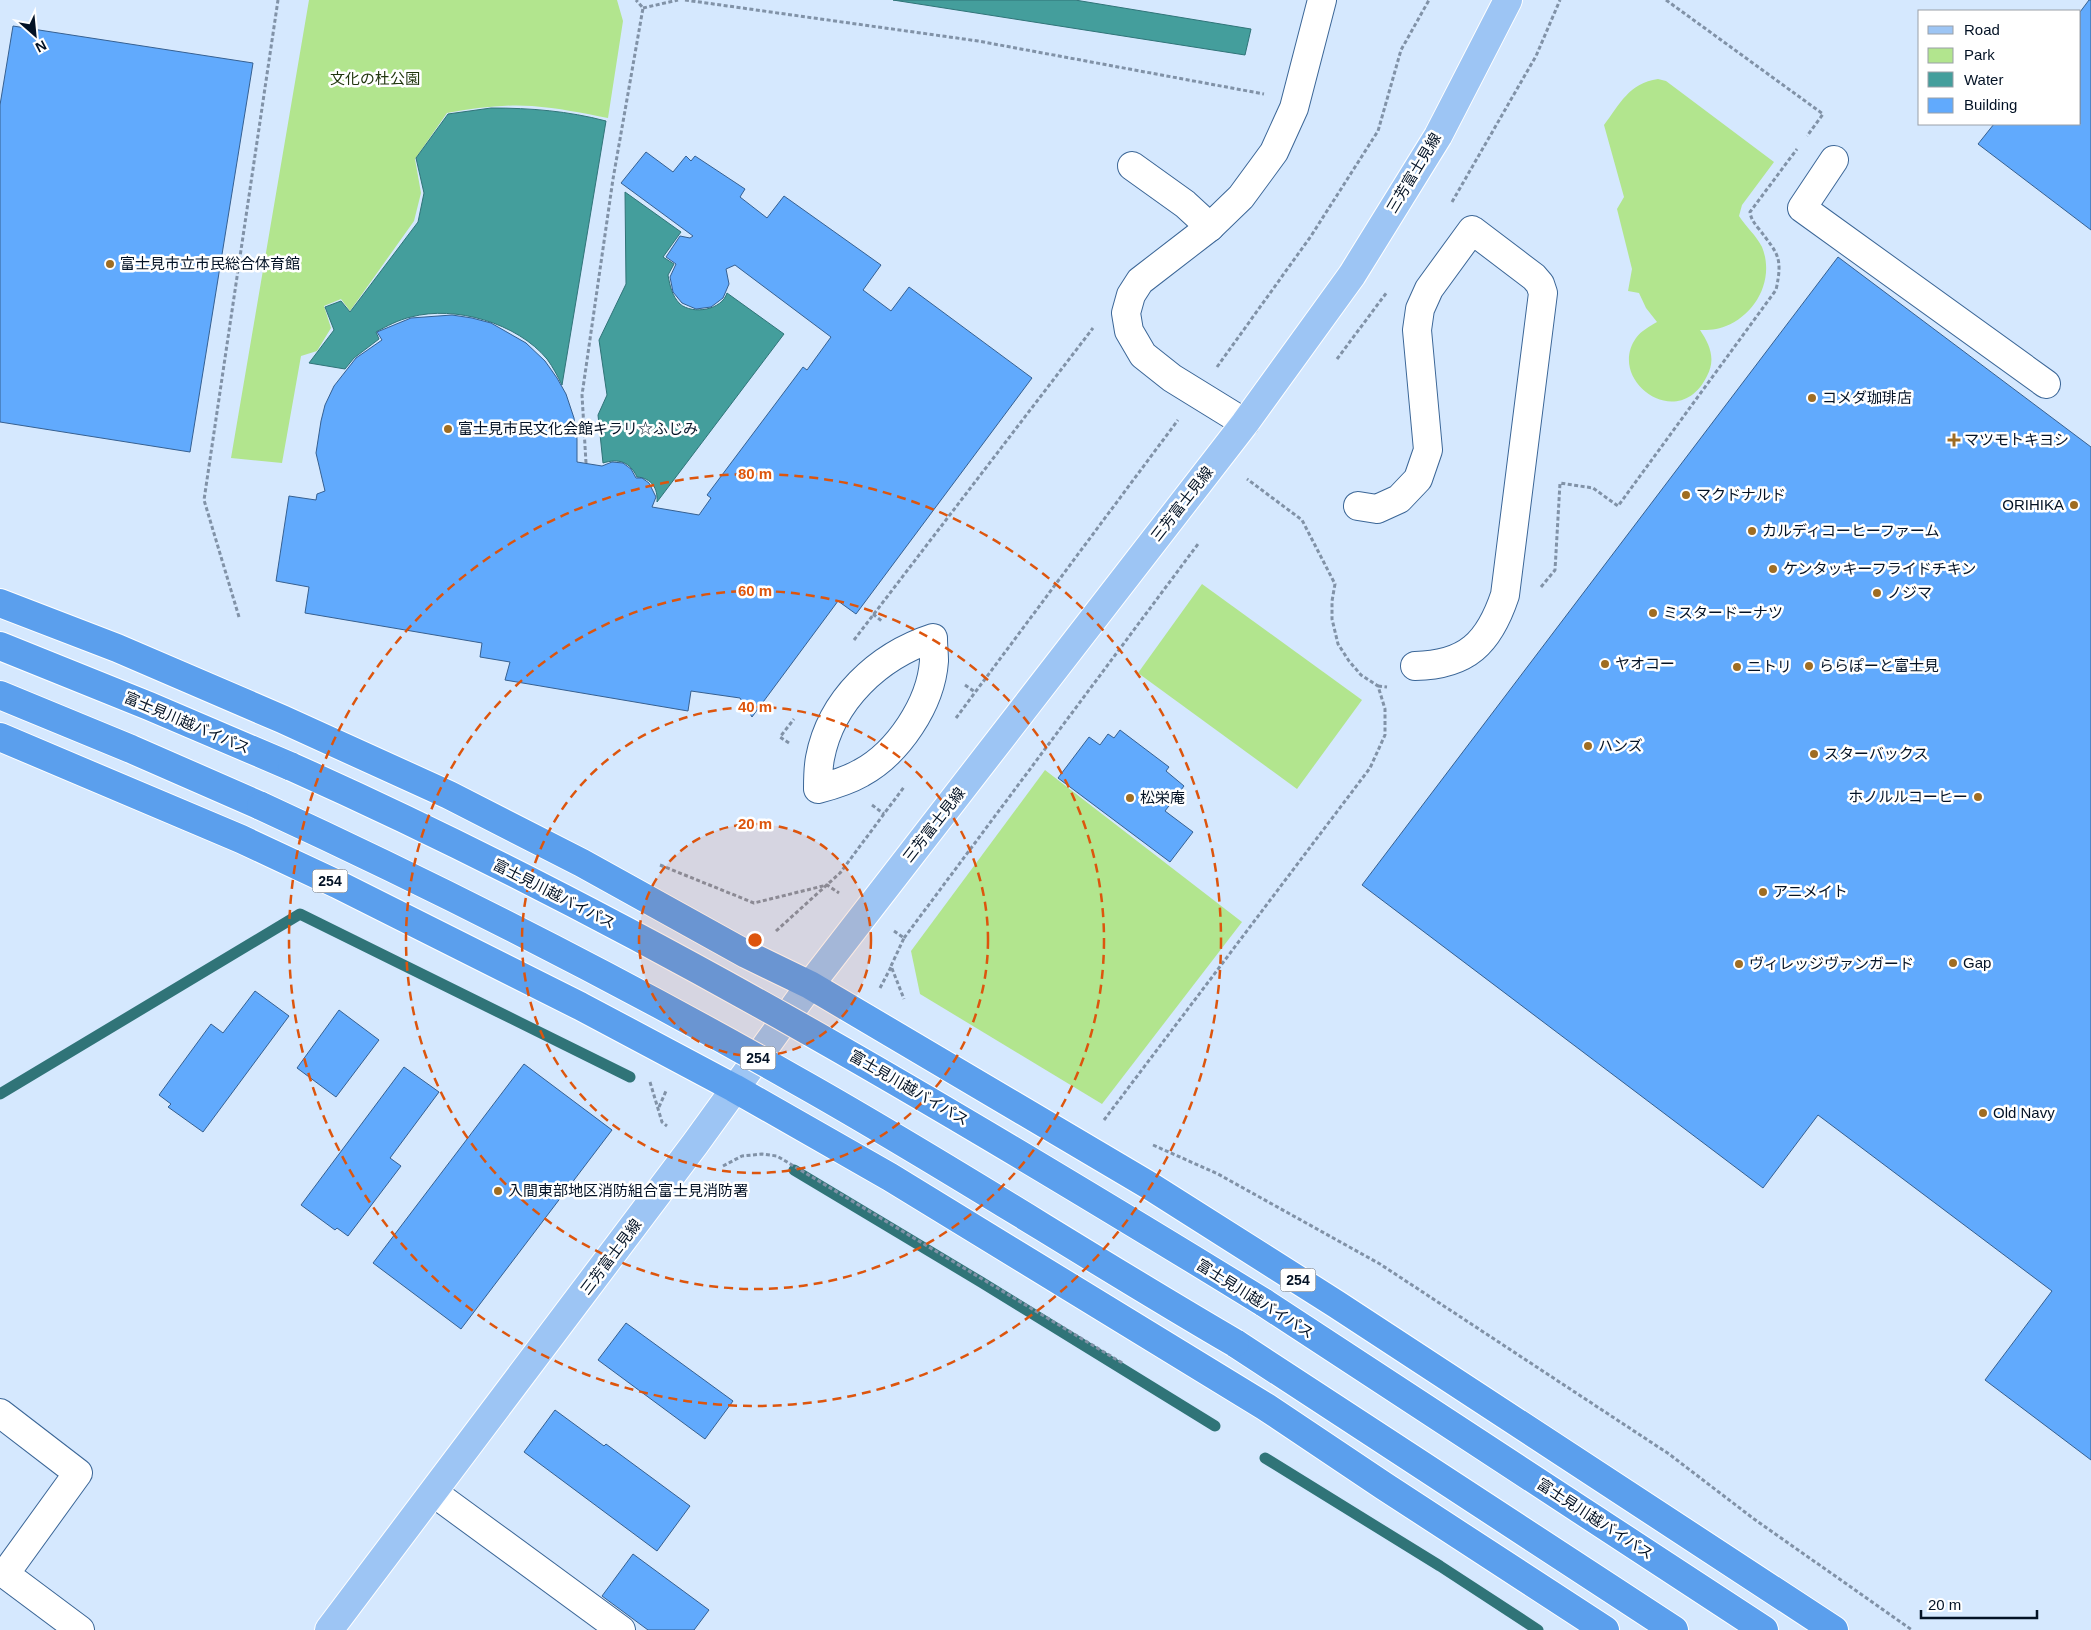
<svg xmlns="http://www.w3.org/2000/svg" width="2091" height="1630" font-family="Helvetica,'Noto Sans JP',sans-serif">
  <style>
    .green { fill: #b2e58e }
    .water { fill: #449e9c; stroke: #307478 }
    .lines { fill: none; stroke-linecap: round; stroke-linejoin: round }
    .stream { stroke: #307478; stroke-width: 11 }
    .building { fill: #61aafd; stroke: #366091 }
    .minor-casing { stroke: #3b6697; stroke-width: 30 }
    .major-casing { stroke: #fff; stroke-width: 30 }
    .highway-casing { stroke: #fff; stroke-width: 30 }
    .path { stroke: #8192a7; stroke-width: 3; stroke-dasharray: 4 2.5; stroke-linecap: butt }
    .minor { stroke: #fff; stroke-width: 28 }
    .major { stroke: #9dc5f4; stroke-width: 28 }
    .highway { stroke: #5b9fed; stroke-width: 28 }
    .highway-bridge-casing { stroke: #fff; stroke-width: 30; stroke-linecap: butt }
    .highway-bridge { stroke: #5b9fed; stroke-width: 28 }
    .ring { fill: none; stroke: #dd550d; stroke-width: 2.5; stroke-dasharray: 9 6 }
    .poi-dot { fill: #9f6d22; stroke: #fff; stroke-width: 2 }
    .labels { text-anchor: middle; stroke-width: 5; stroke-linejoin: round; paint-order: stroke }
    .shield { fill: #fff; stroke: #4f5966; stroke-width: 1 }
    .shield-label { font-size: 14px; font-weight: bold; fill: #031225 }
    .park-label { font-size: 15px; fill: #20360e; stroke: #fff }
    .street-label { font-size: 15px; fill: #031225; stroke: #fff }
    .poi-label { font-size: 15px; fill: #031225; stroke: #fff; text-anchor: start }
    .centre { fill: #dd550d; stroke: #fff; stroke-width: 2.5 }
    .ring-label { font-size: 15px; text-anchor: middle; font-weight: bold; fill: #dd550d; stroke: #fff; stroke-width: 5; stroke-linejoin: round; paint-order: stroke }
  </style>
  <rect width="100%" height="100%" fill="#d5e8fe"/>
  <g class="green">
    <path d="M309,0H617L623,21L608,118C583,113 558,108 532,106C504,104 475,108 447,113L415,159L421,193L414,221L350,311L341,299L324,306L331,328L317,351L301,356L282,463L231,458Z"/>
    <path d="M1658,79L1666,81L1774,162L1742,205L1739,216C1746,227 1756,235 1762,247C1775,279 1756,314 1726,326C1717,330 1709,330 1700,330C1710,345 1716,359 1707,376C1679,434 1606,381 1636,338C1641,331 1650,326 1657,322L1646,308L1639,293L1628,291L1632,269L1617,209L1624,197L1604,125C1620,104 1629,83 1658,79Z"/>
    <polygon points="1202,584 1362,700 1297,789 1138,673"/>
    <polygon points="1045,770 1242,922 1102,1104 920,994 911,951"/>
  </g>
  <g class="water">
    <polygon points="893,0 1075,0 1251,29 1245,55"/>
    <path d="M491,108C531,108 568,111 606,121L562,385C558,377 553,367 547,359C517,323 455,305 411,317C398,320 387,326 376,332L379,339L354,358L345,369L309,363L334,330L325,307L341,301L350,312L418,222L424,193L416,158L448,114Z"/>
    <path d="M625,192L681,232L663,257L674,264L668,275C670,286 672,296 680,304C693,315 722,310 727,293L784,334L657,502C658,489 652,478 637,477C630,462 619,458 603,463L598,415L607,395L599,340L626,284Z"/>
  </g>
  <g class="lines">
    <g class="stream">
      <polyline points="0,1094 300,914 630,1077"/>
      <polyline points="794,1170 981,1282 1215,1426"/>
      <polyline points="1265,1458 1440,1566 1538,1630"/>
    </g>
  </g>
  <g class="building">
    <polygon points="2089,0 2091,0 2091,230 1978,144 1994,124 2080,124 2080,12"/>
    <polygon points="13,26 253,63 190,452 0,422 0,105"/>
    <polygon points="646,152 673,172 686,156 691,161 695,156 745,189 740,197 767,218 784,196 881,265 863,290 891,311 909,287 1032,378 856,614 838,601 752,717 740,698 691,691 688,711 505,680 510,662 480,657 482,643 305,613 309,587 276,581 289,496 316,500 317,494 325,491 316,453 321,421 325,405 334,386 356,358 382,340 377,332 411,318 452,315 472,318 491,323 526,343 545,361 557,378 566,394 574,418 577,439 577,462 602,466 612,462 623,463 631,469 636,478 642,478 649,483 656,497 652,507 699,515 711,498 707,495 803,367 807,370 831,337 735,265 726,269 729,284 723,298 711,307 696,309 682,303 673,292 670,277 676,264 666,257 680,236 690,238 693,236 621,183"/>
    <polygon points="1838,257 2091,447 2091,1460 1985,1380 2052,1291 1818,1115 1763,1188 1362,885"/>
    <polygon points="1120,730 1169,767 1166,771 1184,786 1165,811 1193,832 1170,862 1058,778 1089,737 1100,745 1108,734 1114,738"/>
    <polygon points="255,991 289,1016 203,1132 168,1107 171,1104 159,1095 211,1024 223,1033"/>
    <polygon points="339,1010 379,1040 336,1097 297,1068"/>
    <polygon points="524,1064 612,1130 461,1329 373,1263"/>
    <polygon points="404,1067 439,1092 390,1158 401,1166 348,1236 337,1228 335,1230 301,1205"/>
    <polygon points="626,1323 733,1401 705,1439 598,1360"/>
    <polygon points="555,1410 604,1446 606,1444 690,1506 657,1551 524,1452"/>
    <polygon points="633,1554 709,1610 694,1630 648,1630 602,1596"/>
  </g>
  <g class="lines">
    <g class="minor-casing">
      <g id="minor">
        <polyline points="1834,160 1802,208 2046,384"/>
        <polyline points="1132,166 1185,204 1210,227"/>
        <polyline points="1245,423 1172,378 1143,355 1129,331 1126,313 1131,295 1140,281 1210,227 1241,197 1274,152 1294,108 1322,0"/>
        <path d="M1358,506L1377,509L1399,499L1418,479L1428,450L1417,330L1420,309L1429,289L1472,230L1534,277L1540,284L1543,293L1505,595C1489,643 1467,665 1415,666"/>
        <path d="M933,638C933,646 934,654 934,661C931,704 898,753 861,773C847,781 833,785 818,789C818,779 818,768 820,758C831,700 878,656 933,638Z"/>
        <polyline points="0,1413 78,1473 5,1574 80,1630"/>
        <polyline points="434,1493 621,1630"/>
      </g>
    </g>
    <g class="major-casing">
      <polyline id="major" points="329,1630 695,1144 810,985 1245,423 1352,275 1438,136 1508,0"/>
    </g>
    <g class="highway-casing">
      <g id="highway">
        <polyline points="0,603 117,648 282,719 449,795 582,863 746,954 810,985 1150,1186 1336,1304 1834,1630"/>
        <polyline points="0,646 149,706 292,767"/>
        <polyline points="0,695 131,749 261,806"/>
        <polyline points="0,737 241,839 337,884 580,1006 734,1088 890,1177 1266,1407 1384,1486 1605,1630"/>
        <polyline points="1263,1302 1764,1630"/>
        <polyline points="1235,1343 1674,1630"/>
      </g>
    </g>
    <g class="path">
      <polyline points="685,0 978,41 1264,94"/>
      <polyline points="1666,0 1823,114 1807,136"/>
      <polyline points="643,8 678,0"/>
      <polyline points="1452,202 1536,56 1560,0"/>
      <polyline points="1337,359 1387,292"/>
      <polyline points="1217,367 1311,236 1378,131 1401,50 1429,0"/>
      <polyline points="586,463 582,395 613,179 643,8 636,0"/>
      <path d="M1541,587L1555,570L1560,483L1593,488L1618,506L1776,290C1783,257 1778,254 1759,229C1754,223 1751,219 1750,212L1797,149"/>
      <polyline points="873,614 883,622"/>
      <polyline points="239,617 204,500 278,0"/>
      <polyline points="854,640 1093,328"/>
      <polyline points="965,685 975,692"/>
      <polyline points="1378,686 1387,687"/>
      <polyline points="956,718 1178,420"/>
      <polyline points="789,743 780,737 794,719"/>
      <polyline points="872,805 884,814"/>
      <polyline points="660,865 754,903 827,885 839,893"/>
      <polyline points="776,931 840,873 904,787"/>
      <polyline points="894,931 904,938 891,966 904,999"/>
      <polyline points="904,938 1198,544"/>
      <polyline points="880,988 891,967"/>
      <polyline points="650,1082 662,1122 667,1126"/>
      <polyline points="659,1107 666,1091"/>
      <polyline points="1104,1120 1370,768 1385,735 1385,709 1378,686 1361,675 1349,661 1338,644 1332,619 1332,601 1335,584 1302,520 1247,479"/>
      <polyline points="1153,1145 1218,1174 1380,1264 1669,1454 1754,1519 1912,1630"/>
      <polyline points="723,1166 742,1156 762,1154 777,1156 1124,1364"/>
    </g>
    <use href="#minor" class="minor"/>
    <use href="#major" class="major"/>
    <use href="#highway" class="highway"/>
    <g class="highway-bridge-casing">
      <g id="highway-bridge">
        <path d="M292,767C630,918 947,1108 1263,1302"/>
        <path d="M261,806C443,890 620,980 794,1079C944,1163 1087,1257 1235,1343"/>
      </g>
    </g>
    <use href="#highway-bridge" class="highway-bridge"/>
  </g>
  <circle cx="755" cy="940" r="116" fill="#dd550d" fill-opacity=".12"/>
  <g class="ring">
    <circle cx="755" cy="940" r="116"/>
    <circle cx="755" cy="940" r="233"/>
    <circle cx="755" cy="940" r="349"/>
    <circle cx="755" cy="940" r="466"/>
  </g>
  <g class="poi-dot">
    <circle cx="110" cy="264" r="5"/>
    <circle cx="1812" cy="398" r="5"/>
    <circle cx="448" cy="429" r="5"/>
    <path d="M1951.5 432.5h5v5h5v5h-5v5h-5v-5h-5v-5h5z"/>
    <circle cx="1686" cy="495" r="5"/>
    <circle cx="2074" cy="505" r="5"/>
    <circle cx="1752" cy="531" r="5"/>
    <circle cx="1773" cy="569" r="5"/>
    <circle cx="1877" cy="593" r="5"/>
    <circle cx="1653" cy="613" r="5"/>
    <circle cx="1605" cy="664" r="5"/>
    <circle cx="1809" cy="666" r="5"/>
    <circle cx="1737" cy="667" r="5"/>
    <circle cx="1588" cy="746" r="5"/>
    <circle cx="1814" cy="754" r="5"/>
    <circle cx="1978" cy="797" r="5"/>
    <circle cx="1130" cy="798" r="5"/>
    <circle cx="1763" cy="892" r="5"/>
    <circle cx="1953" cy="963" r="5"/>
    <circle cx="1739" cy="964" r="5"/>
    <circle cx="1983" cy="1113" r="5"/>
    <circle cx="498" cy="1191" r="5"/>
  </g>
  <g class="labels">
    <g class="shield">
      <rect x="312.5" y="869.5" width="35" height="23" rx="4"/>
      <rect x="740.5" y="1046.5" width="35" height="23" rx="4"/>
      <rect x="1280.5" y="1268.5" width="35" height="23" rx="4"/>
    </g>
    <g class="shield-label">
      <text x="330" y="886">254</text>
      <text x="758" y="1063">254</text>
      <text x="1298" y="1285">254</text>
    </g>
    <g class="park-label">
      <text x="375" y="84">文化の杜公園</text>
    </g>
    <g class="street-label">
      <text transform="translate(1414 173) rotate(-59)" y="5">三芳富士見線</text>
      <text transform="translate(1182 504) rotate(-52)" y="5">三芳富士見線</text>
      <text transform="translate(187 723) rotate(23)" y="5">富士見川越バイパス</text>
      <text transform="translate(934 825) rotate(-52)" y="5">三芳富士見線</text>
      <text transform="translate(554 894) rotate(27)" y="5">富士見川越バイパス</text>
      <text transform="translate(909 1088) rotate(30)" y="5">富士見川越バイパス</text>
      <text transform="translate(611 1257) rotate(-53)" y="5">三芳富士見線</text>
      <text transform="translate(1255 1299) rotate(32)" y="5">富士見川越バイパス</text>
      <text transform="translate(1595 1519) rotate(33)" y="5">富士見川越バイパス</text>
    </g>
    <g class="poi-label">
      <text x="120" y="269">富士見市立市民総合体育館</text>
      <text x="1822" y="403">コメダ珈琲店</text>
      <text x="458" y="434">富士見市民文化会館キラリ☆ふじみ</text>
      <text x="1964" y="445">マツモトキヨシ</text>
      <text x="1696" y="500">マクドナルド</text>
      <text x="2064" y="510" text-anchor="end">ORIHIKA</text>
      <text x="1762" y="536">カルディコーヒーファーム</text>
      <text x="1783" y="574">ケンタッキーフライドチキン</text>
      <text x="1887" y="598">ノジマ</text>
      <text x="1663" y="618">ミスタードーナツ</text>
      <text x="1615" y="669">ヤオコー</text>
      <text x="1819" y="671">ららぽーと富士見</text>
      <text x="1747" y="672">ニトリ</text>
      <text x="1598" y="751">ハンズ</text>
      <text x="1824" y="759">スターバックス</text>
      <text x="1968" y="802" text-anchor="end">ホノルルコーヒー</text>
      <text x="1140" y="803">松栄庵</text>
      <text x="1773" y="897">アニメイト</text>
      <text x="1963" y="968">Gap</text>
      <text x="1749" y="969">ヴィレッジヴァンガード</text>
      <text x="1993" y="1118">Old Navy</text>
      <text x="508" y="1196">入間東部地区消防組合富士見消防署</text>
    </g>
  </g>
  <circle cx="755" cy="940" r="8" class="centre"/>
  <g class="ring-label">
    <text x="755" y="479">80 m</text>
    <text x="755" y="596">60 m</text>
    <text x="755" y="712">40 m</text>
    <text x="755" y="829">20 m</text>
  </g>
  <rect x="1918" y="10" width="162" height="115" fill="#ffffff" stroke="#9aa0a8"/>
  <rect x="1928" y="26" width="25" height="8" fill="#9dc5f4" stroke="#9aa0a8"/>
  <text x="1964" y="35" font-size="15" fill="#031225">Road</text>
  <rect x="1928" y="48" width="25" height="15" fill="#b2e58e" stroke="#9aa0a8"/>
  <text x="1964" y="60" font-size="15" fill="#031225">Park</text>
  <rect x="1928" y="72" width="25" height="15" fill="#449e9c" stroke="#9aa0a8"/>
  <text x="1964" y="85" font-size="15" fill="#031225">Water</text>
  <rect x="1928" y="98" width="25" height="15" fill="#61aafd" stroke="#9aa0a8"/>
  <text x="1964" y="110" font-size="15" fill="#031225">Building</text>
  <g transform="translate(35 35) rotate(153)" stroke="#ffffff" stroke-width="4" paint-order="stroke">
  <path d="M0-4L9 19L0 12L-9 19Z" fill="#031225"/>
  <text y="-8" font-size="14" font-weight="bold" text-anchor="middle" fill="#031225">N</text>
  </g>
  <path d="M1921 1610v8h116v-8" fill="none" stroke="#031225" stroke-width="2.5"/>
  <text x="1928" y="1610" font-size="15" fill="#031225" stroke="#ffffff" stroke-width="4" paint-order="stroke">20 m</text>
</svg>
